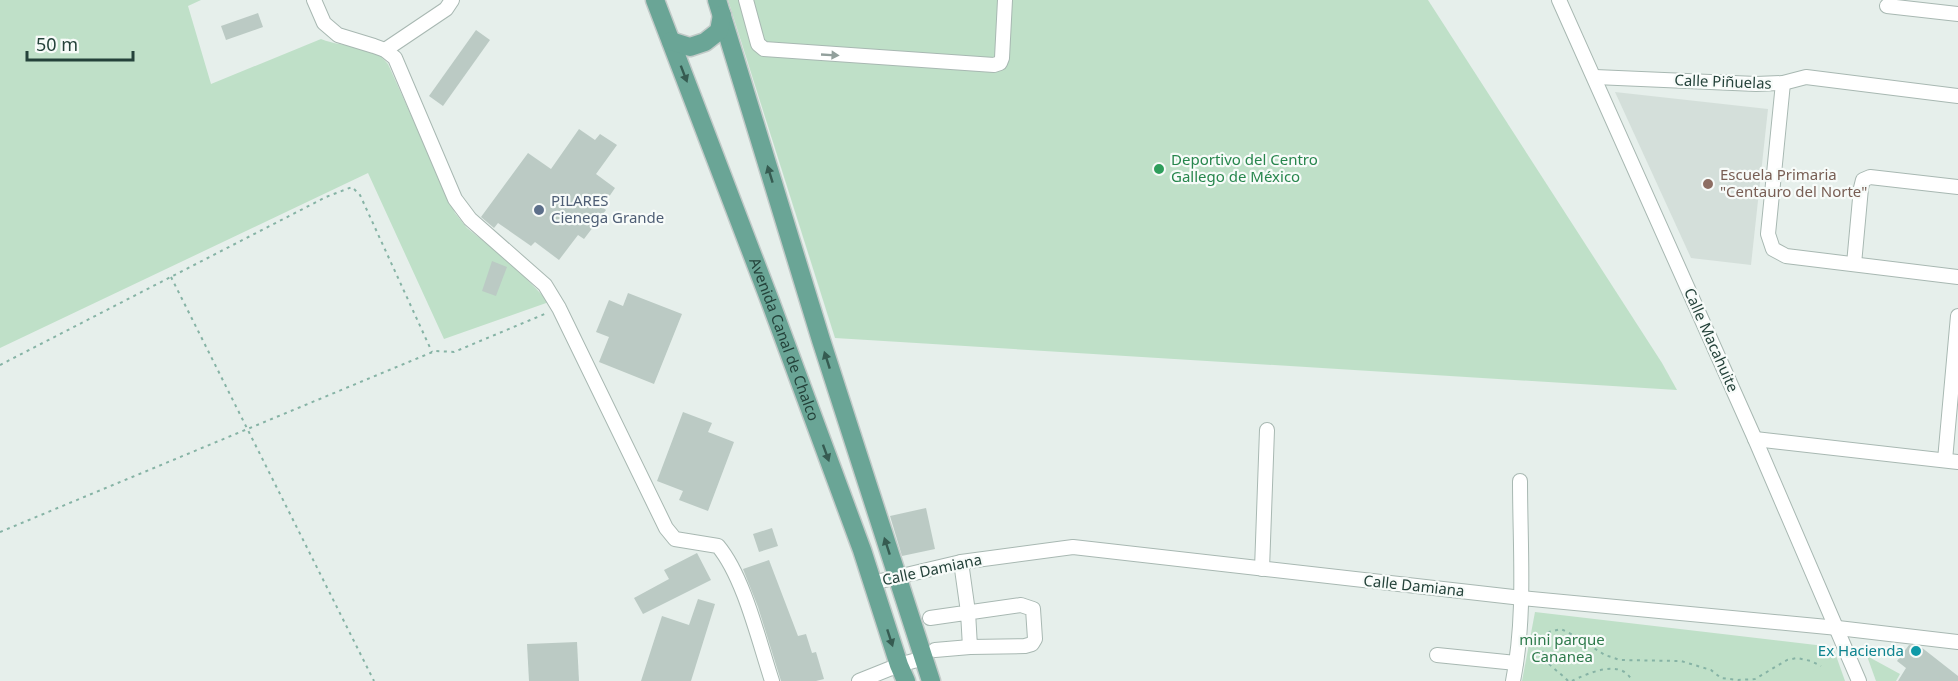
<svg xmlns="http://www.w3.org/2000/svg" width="1958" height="681" font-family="'Noto Sans',sans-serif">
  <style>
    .built { fill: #d4dfda }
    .green { fill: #bfe0c8 }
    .building { fill: #bbcac4 }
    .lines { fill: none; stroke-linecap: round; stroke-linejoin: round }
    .minor-casing { stroke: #a8b8b2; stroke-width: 16 }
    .major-casing { stroke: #c2cac8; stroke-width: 21 }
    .path { stroke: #86b3a5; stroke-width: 2; stroke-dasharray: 3 4.5; stroke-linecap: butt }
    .minor { stroke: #fff; stroke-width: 14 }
    .major { stroke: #6aa596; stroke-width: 18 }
    .oneway { fill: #92a09c }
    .oneway2 { fill: #365b51 }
    .leisure-dot { fill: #2e9e5b; stroke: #f7fbf9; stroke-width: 2 }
    .education-dot { fill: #8d6e63; stroke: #f7fbf9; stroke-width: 2 }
    .service-dot { fill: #5c6f8a; stroke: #f7fbf9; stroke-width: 2 }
    .culture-dot { fill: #0f9aa8; stroke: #f7fbf9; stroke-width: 2 }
    .labels { text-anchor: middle; stroke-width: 4.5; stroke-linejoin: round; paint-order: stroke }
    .street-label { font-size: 15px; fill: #24423a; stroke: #f7fbf9 }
    .leisure-label { font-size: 15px; fill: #27864d; stroke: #f7fbf9; text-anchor: start }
    .education-label { font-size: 15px; fill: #785e54; stroke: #f7fbf9; text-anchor: start }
    .service-label { font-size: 15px; fill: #4e5e75; stroke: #f7fbf9; text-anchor: start }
    .park-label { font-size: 15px; fill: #2d7a4b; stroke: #f7fbf9 }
    .culture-label { font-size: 15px; fill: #0d838f; stroke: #f7fbf9; text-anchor: end }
  </style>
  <rect width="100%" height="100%" fill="#e6efeb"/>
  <polygon class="built" points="1615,92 1768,109 1751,265 1691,258"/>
  <g class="green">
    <path d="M0,0H201L188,6L211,84L321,39C346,49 371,42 388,64L455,213L467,228L511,263L549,302L444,339L368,173L0,348Z"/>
    <polygon points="728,0 1428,0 1662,363 1677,390 835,338"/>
    <polygon points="1535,612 1833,647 1845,681 1522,681"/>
    <polygon points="1867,656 1900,674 1896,681 1876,681"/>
  </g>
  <g class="building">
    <polygon points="258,13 263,27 226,40 221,26"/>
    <polygon points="476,30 490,40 443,106 429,96"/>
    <polygon points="579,129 595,140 600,134 617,145 596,174 615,188 602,207 606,210 584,239 578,235 559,260 535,242 531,246 498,223 494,228 481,217 528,153 551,169"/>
    <polygon points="492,261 507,267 496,296 482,291"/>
    <polygon points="628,293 682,314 654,384 599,362 609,337 596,332 609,300 623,306"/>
    <polygon points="683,412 712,423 708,432 734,442 708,511 679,500 683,491 657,481"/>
    <polygon points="926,508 935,549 902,556 890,516"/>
    <polygon points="772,528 778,546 759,552 753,534"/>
    <polygon points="697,553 711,580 643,614 634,598 669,579 664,570"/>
    <polygon points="769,560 798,636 806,634 812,653 816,652 824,679 816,681 781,681 758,607 743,569"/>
    <polygon points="698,599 715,604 691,681 641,681 662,616 689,625"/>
    <polygon points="577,642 579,681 529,681 527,644"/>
    <polygon points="1909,645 1921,647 1958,676 1958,681 1898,681 1906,668 1897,661"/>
  </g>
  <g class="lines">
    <g class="minor-casing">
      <g id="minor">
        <path d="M314,0L324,23L338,35L374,46L385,50L395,58L455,199L470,219L545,285L559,308L666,528L675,539L718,546C744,577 759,642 772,681"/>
        <polyline points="746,0 758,44 764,49 994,65 1000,63 1002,58 1005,0"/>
        <polyline points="1559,0 1755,439 1859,681"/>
        <polyline points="1887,6 1958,14"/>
        <polyline points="385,50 446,9 452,0"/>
        <polyline points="1595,77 1756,84 1783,83 1806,77 1958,96"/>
        <polyline points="1783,83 1768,234 1773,249 1786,256 1958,277"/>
        <polyline points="1854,264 1861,188 1863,180 1870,177 1958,187"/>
        <polyline points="1755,439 1958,462"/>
        <polyline points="1945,460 1958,316"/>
        <polyline points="1262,569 1267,430"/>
        <polyline points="872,583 961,562 1073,547 1522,598 1838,628 1958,642"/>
        <polyline points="930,618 1021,605 1033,609 1035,639 1032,644 1025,646 970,647 968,612 961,562"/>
        <polyline points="935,650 970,647"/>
        <polyline points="1437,655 1516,663"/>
        <polyline points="859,681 899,665 924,658"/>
        <path d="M1513,681C1526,616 1520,547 1520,481"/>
      </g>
    </g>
    <g class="major-casing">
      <g id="major">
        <path id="s1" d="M655,0L770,301L862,550L899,665L906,681"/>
        <polyline points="717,0 821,340 931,681"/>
        <polyline points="671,41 690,47 705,42 719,31 722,15"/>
      </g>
    </g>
    <g class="path">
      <polyline points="171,277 374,681"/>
      <polyline points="0,365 326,197 352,187 360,195 432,352"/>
      <polyline points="0,532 435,351 454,352 547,313"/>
      <path d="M1568,681C1553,665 1537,662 1544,638L1549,632L1561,629L1573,635L1605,655L1620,660L1681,661L1711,670L1721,678L1738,680L1755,679L1787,660L1797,658L1811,661L1821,666"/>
      <path d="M1572,681C1588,673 1622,658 1632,681"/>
    </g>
    <use href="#minor" class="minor"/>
    <use href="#major" class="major"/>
  </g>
  <defs><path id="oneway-solid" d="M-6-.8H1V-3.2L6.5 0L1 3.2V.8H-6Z" transform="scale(1.5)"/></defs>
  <use class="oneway" href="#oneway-solid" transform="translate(830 55) rotate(3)"/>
  <g class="oneway2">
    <use href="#oneway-solid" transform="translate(684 74) rotate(69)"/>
    <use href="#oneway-solid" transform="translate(770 174) rotate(-107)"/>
    <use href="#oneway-solid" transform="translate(827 360) rotate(-108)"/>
    <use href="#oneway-solid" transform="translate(826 453) rotate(70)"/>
    <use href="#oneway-solid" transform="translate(887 546) rotate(-108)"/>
    <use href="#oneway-solid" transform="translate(890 638) rotate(72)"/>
  </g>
  <circle class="leisure-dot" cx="1159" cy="169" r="6"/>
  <circle class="education-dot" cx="1708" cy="184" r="6"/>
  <circle class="service-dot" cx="539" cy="210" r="6"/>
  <circle class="culture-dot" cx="1916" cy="651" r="6"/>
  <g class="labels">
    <g class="street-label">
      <text transform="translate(1723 82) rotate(2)" y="5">Calle Piñuelas</text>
      <text dy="5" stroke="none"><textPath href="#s1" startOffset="363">Avenida Canal de Chalco</textPath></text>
      <text transform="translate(1711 340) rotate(66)" y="5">Calle Macahuite</text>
      <text transform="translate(932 570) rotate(-12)" y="5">Calle Damiana</text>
      <text transform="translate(1414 586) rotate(6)" y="5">Calle Damiana</text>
    </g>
    <g class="leisure-label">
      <text x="1171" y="165">Deportivo del Centro<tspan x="1171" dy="17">Gallego de México</tspan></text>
    </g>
    <g class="education-label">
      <text x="1720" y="180">Escuela Primaria<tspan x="1720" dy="17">"Centauro del Norte"</tspan></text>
    </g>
    <g class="service-label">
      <text x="551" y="206">PILARES<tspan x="551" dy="17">Cienega Grande</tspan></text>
    </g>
    <g class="park-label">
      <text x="1562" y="645">mini parque<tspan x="1562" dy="17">Cananea</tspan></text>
    </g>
    <g class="culture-label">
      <text x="1904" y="656">Ex Hacienda</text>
    </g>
  </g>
  <path d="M27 51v9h106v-9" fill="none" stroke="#24423a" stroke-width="3"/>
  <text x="36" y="51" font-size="18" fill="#24423a" stroke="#f7fbf9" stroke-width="4.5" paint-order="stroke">50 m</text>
</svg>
